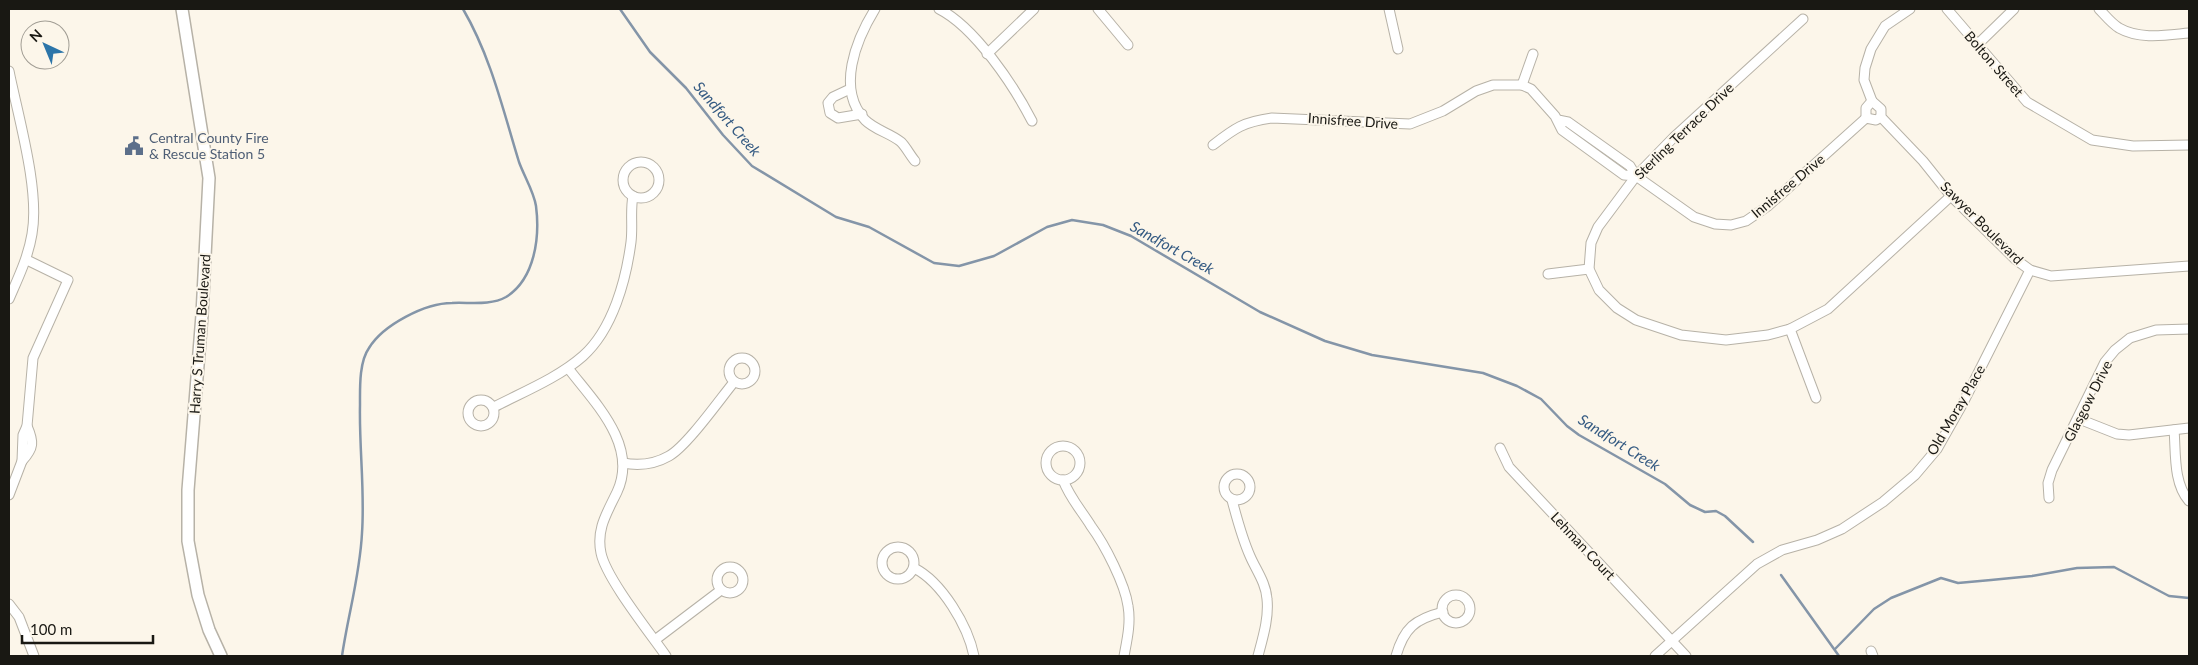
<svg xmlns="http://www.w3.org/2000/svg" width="2198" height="665" font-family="Lato,sans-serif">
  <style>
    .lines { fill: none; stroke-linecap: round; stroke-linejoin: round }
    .stream { stroke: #8495a8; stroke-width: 2.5 }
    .minor-casing { stroke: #b7b2a7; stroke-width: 11 }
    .major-casing { stroke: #b7b2a7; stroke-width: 14 }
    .minor { stroke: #fff; stroke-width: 9 }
    .major { stroke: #fff; stroke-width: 11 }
    .labels { text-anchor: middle; stroke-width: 4; stroke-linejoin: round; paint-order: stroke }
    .street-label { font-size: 14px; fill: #191813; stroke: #fcf6ea }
    .service-label { font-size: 14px; fill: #4e5e75; stroke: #fcf6ea; text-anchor: start }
    .water-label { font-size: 15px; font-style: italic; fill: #345a82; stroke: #fcf6ea }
  </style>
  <rect width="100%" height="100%" fill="#fcf6ea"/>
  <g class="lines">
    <g class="stream">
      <polyline points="620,9 650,52 686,88 723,135 752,166 836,217 869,227 934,263 959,266 994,256 1047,227 1072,220 1103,225 1131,236 1260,312 1325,341 1372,355 1483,373 1517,386 1541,399 1567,426 1579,435 1665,484 1690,505 1705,512 1716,511 1725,516 1753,542"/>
      <polyline points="1781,575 1839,656"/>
      <polyline points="1835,649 1874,609 1891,598 1941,578 1958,583 1991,580 2032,576 2077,568 2114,567 2169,596 2189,598"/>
      <path d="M342,656C348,615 360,575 362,533C365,490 359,448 360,405C360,388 359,362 369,348C383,325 425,303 452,303C469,302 490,306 506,297C535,279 540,237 536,206C534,192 524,176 519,162C503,110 491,57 463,9"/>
    </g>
    <g class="minor-casing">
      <g id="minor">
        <path d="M875,9C856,40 836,89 865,120C875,130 890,133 901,142C906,147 910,155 915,161"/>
        <path d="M939,9C975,27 1014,86 1032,121"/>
        <polyline points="1098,9 1128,45"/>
        <polyline points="1389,9 1398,49"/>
        <polyline points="1910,9 1885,26 1871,49 1865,68 1864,80 1872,101 1881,109 1881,117 1923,161 1951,196 2015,259 2030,270 2051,276 2189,266"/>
        <polyline points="1947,9 2027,102 2092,140 2133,146 2189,145"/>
        <path d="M2099,9C2105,15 2111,23 2119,28C2140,40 2167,35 2189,33"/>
        <polyline points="1803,19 1674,137 1636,176 1598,227 1591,243 1589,269 1599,290 1617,308 1636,320 1681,335 1726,340 1768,335 1790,329 1828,309 1951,196"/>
        <polyline points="1977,45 2014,9"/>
        <polyline points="987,54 1034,9"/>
        <path d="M9,71C18,116 40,190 32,234C28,258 18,278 9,299"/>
        <polyline points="1522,85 1533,54"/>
        <polyline points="850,89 833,97 828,103 830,113 838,118 862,114"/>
        <polyline points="1866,118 1866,108 1872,101"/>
        <polyline points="1558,120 1568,122 1630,166 1636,176 1694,217 1715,224 1731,225 1746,221 1768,206 1866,118 1876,120 1881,117"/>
        <path d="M1213,145C1235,128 1243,122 1272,118L1410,124L1443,111L1476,91L1493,85H1522L1531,89L1555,116L1562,130L1624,175L1636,176"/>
        <circle cx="641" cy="180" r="18"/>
        <polyline points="1548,274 1589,269"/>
        <polyline points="1790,329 1816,398"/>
        <circle cx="742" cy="371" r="13"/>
        <path d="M568,368C594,402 639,445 617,492C607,513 596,529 601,553C606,578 650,633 666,656"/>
        <circle cx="481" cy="413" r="13"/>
        <path d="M494,407C523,392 558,378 583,356C613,329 626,280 631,242C633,226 630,211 633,196"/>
        <polyline points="2079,419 2117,434 2129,435 2189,428"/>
        <path d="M2174,430C2176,452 2173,483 2189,501"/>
        <circle cx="1063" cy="463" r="17"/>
        <polyline points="1500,448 1509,467 1686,656"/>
        <path d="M22,461C34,448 34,442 27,426"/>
        <path d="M623,463C639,466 655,464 669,456C687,446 720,399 734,382"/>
        <circle cx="1237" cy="487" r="13"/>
        <path d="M1063,480C1070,498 1081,510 1091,526C1105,545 1125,584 1128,606C1131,623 1127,640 1124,656"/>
        <polyline points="9,495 22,461 23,435 27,426 33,358 68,280 27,260"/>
        <polyline points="2049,498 2048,483 2052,470 2105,362 2115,350 2130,338 2156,330 2189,329"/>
        <path d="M1232,500C1237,519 1242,538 1250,556C1256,570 1266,583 1267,599C1269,618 1263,637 1258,656"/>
        <circle cx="898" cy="563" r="16"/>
        <circle cx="730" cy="580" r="13"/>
        <path d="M914,568C942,582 968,626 974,656"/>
        <circle cx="1456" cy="609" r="14"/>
        <polyline points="9,604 19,617 34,656"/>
        <polyline points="655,640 721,590"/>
        <polyline points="1871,651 1873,656"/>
        <path d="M1396,656C1404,628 1415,619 1443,612"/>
        <polyline points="1655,656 1757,564 1782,550 1817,540 1842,529 1883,502 1915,475 1937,449 1963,403 2030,270"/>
      </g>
    </g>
    <g class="major-casing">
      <polyline id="major" points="182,9 209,178 202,315 188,490 188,541 198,595 209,630 221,656"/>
    </g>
    <use href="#minor" class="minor"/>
    <use href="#major" class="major"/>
  </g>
  <defs>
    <g id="civic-bare" transform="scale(1.5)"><path d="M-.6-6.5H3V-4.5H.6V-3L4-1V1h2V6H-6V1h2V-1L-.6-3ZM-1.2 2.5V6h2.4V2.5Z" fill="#5c6f8a" stroke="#fcf6ea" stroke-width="2.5" paint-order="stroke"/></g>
  </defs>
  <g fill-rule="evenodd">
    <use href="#civic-bare" x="134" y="146"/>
  </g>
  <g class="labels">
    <g class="street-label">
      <text transform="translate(1994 64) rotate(49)" y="5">Bolton Street</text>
      <text transform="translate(1353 121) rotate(4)" y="5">Innisfree Drive</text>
      <text transform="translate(1684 131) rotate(-44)" y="5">Sterling Terrace Drive</text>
      <text transform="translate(1788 186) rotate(-40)" y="5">Innisfree Drive</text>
      <text transform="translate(1982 223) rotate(45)" y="5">Sawyer Boulevard</text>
      <text transform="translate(200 334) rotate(-86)" y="5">Harry S Truman Boulevard</text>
      <text transform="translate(2088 401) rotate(-63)" y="5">Glasgow Drive</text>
      <text transform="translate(1956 410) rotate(-60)" y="5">Old Moray Place</text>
      <text transform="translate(1583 546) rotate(47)" y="5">Lehman Court</text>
    </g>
    <g class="service-label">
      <text x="149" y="143">Central County Fire<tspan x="149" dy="16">&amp; Rescue Station 5</tspan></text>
    </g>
    <g class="water-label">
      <text transform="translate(727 119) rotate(49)" y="5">Sandfort Creek</text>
      <text transform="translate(1172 248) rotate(29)" y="5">Sandfort Creek</text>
      <text transform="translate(1619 443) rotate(32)" y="5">Sandfort Creek</text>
    </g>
  </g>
  <rect width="2198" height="665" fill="none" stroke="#191813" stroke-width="20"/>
  <g transform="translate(45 45) rotate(316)"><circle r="24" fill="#fcf6ea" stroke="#a19d94"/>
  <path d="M0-4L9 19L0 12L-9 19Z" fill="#2c75a9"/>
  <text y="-8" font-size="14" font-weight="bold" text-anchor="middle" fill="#191813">N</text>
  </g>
  <path d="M22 635v8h131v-8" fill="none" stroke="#191813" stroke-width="2.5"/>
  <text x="30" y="635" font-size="15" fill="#191813" stroke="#fcf6ea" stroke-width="4" paint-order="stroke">100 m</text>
</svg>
